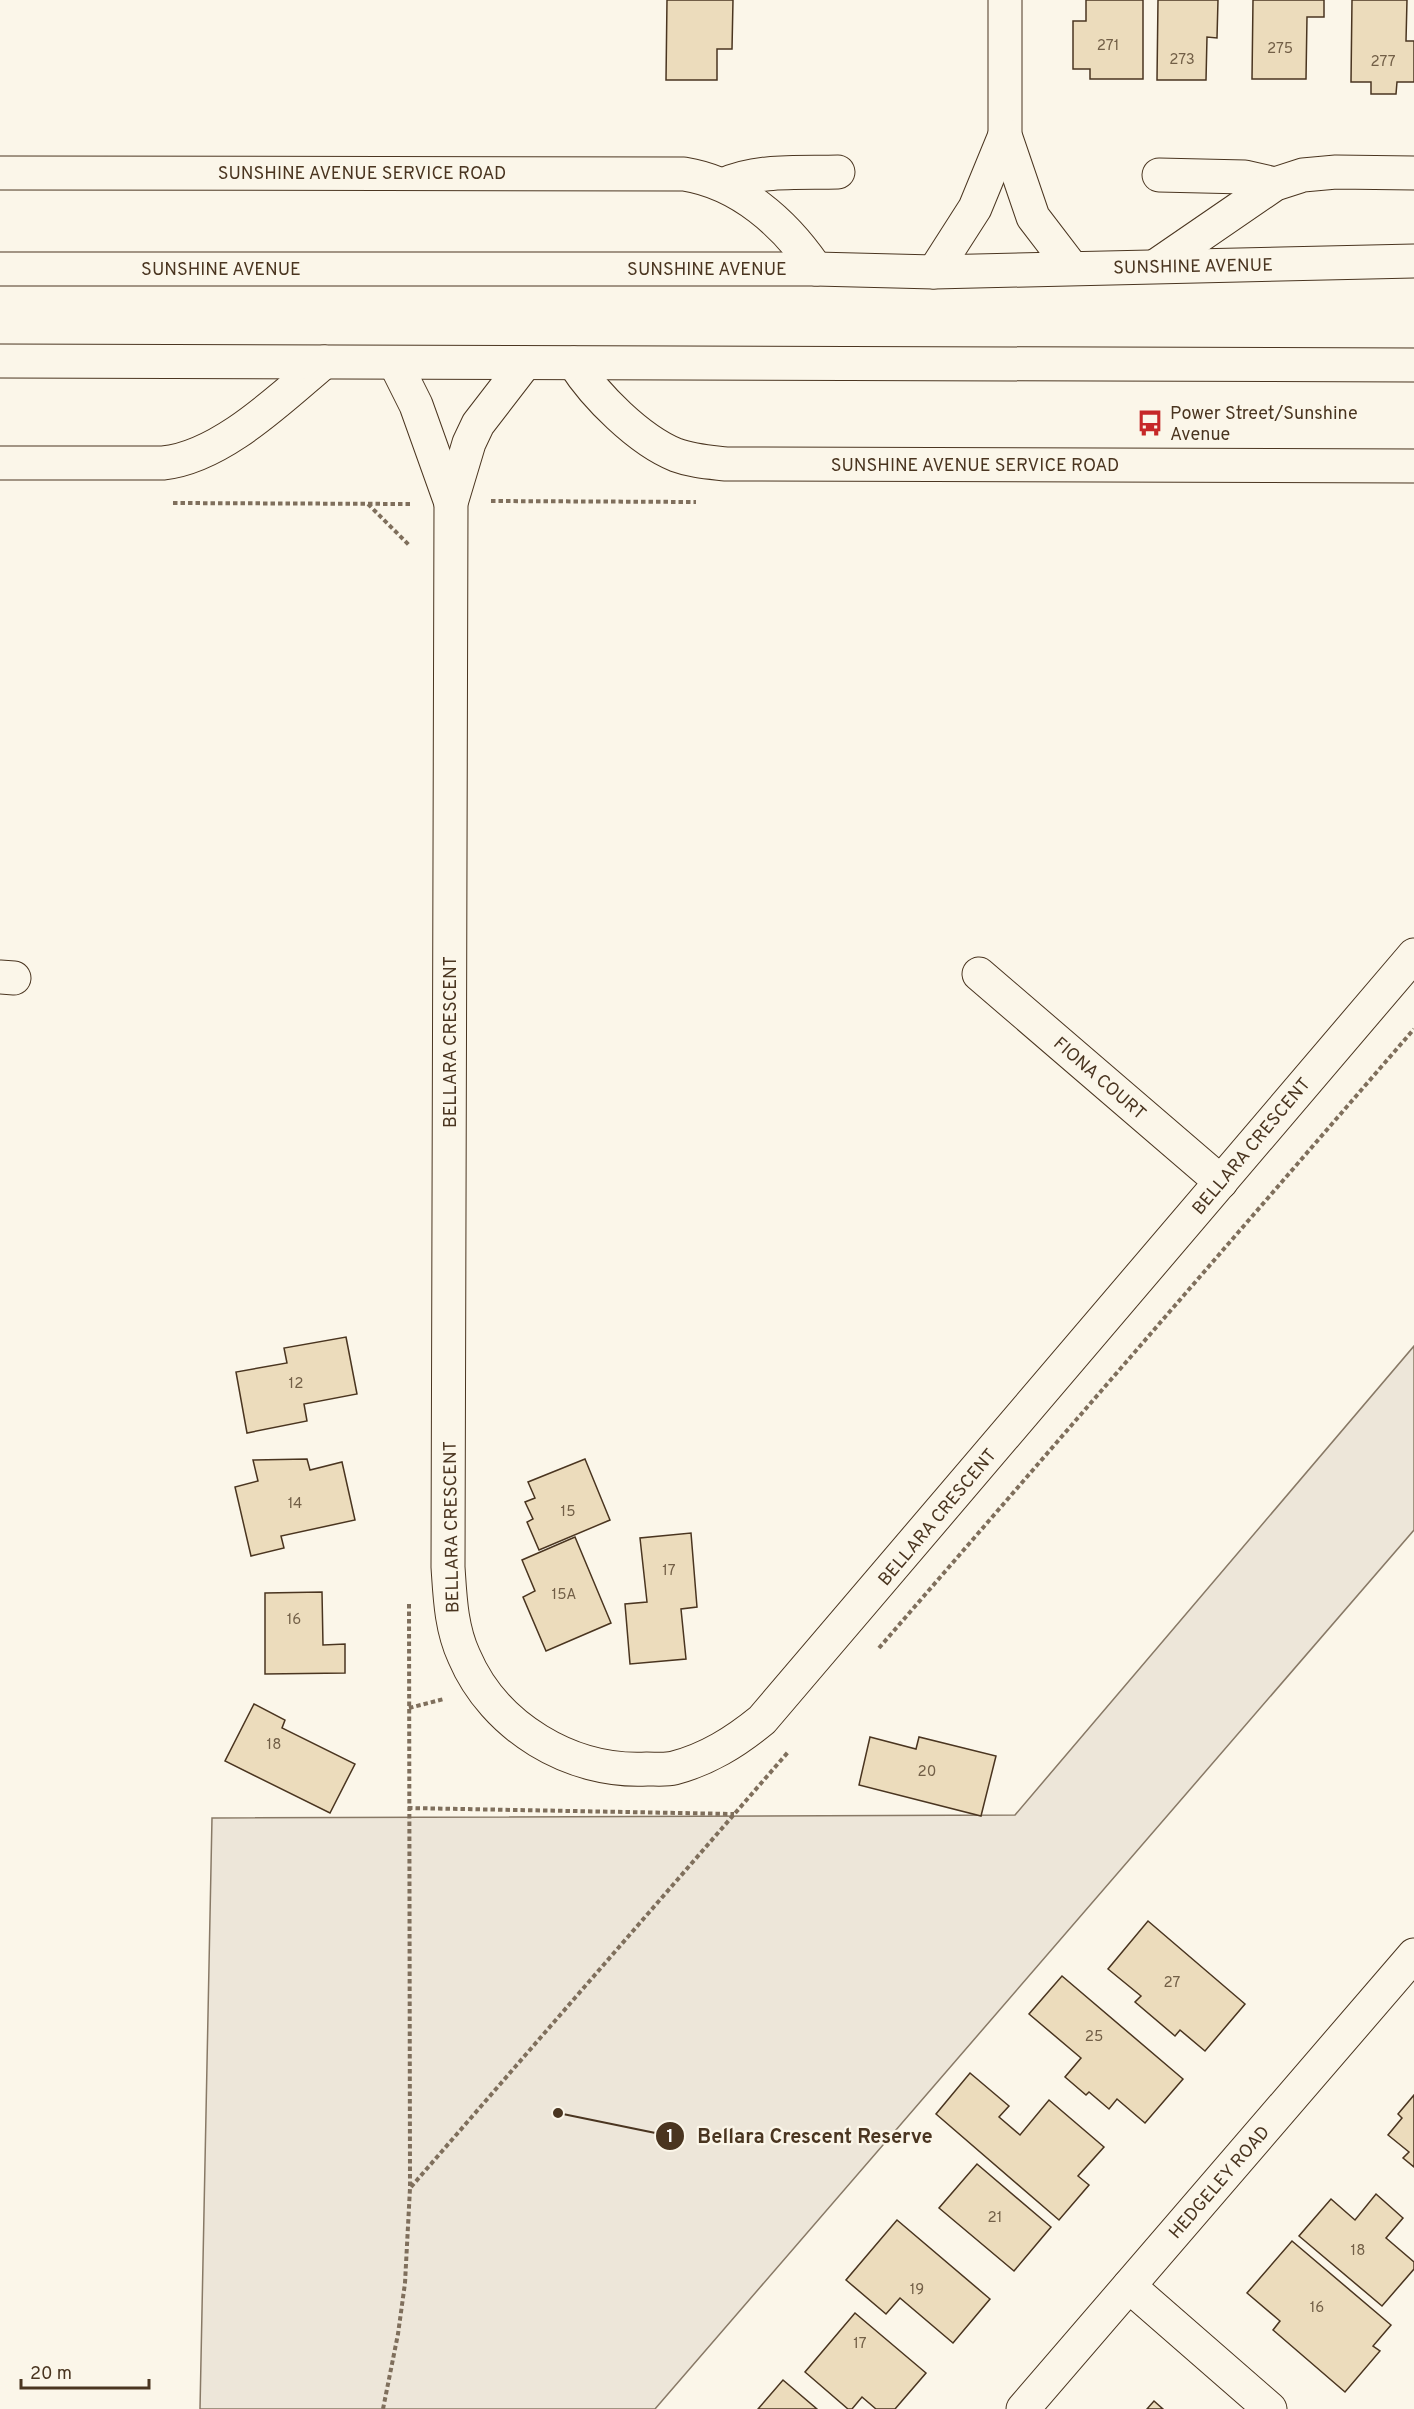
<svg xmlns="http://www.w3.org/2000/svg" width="1414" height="2409" font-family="Overpass,sans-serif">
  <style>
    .green { fill: #ede6d9; stroke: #887966; stroke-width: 1.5 }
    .building { fill: #ecdcbc; stroke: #4a3520; stroke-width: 1.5 }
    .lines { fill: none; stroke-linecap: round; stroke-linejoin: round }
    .street-casing { stroke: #4a3520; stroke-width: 35 }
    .primary-casing { stroke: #4a3520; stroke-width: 35 }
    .path { stroke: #7f6f5c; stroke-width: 4; stroke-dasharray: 4.5 3; stroke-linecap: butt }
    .street { stroke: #fbf6e9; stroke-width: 33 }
    .primary { stroke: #fbf6e9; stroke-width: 33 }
    .labels { text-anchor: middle; stroke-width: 4.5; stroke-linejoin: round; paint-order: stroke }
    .number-label { font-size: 15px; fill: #725f47 }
    .street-label { font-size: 18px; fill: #4a3520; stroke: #fbf6e9 }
    .poi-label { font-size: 18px; fill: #4a3520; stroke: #fbf6e9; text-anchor: start }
    .leader { fill: none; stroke: #4a3520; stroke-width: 2 }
    .callout-dot { fill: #4a3520; stroke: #fbf6e9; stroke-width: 2 }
    .mark-label { font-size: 18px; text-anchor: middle; font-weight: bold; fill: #fff }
    .callout-label { font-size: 20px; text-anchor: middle; font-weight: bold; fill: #4a3520; stroke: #fbf6e9; stroke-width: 4.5; stroke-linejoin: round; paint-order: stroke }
  </style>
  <rect width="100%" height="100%" fill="#fbf6e9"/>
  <polygon class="green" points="1414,1346 1414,1530 655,2409 200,2409 212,1818 1015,1815"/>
  <g class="building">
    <polygon points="667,0 733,0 732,49 717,49 717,80 666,80"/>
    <polygon points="1086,0 1143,0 1143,79 1090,79 1090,69 1073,69 1073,21 1086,21"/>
    <polygon points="1158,0 1218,0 1217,38 1207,37 1206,80 1157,80"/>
    <polygon points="1253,0 1324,0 1324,17 1307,17 1306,79 1252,79"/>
    <polygon points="1352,0 1407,0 1406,41 1414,41 1414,82 1397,82 1396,94 1371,94 1371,82 1351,82"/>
    <polygon points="346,1337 357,1394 304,1404 307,1421 247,1433 236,1372 287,1363 284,1348"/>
    <polygon points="307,1459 310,1470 342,1462 355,1520 281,1536 284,1548 251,1556 235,1487 258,1481 253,1460"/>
    <polygon points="585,1459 610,1520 539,1550 527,1522 533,1519 525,1502 535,1498 528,1482"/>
    <polygon points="691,1533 697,1607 681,1609 686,1659 630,1664 625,1604 647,1602 640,1538"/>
    <polygon points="575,1537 611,1623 546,1651 523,1597 535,1591 522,1560"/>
    <polygon points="322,1592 323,1645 345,1644 345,1673 265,1674 265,1593"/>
    <polygon points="254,1704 285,1720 282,1728 355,1764 330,1813 225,1761"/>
    <polygon points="870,1737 916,1749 919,1737 996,1756 981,1816 859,1785"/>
    <polygon points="1148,1921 1245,2004 1205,2051 1180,2030 1175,2036 1135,2002 1141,1996 1108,1969"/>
    <polygon points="1062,1976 1183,2079 1145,2123 1117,2099 1109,2109 1089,2092 1086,2095 1065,2077 1081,2058 1029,2014"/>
    <polygon points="970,2073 1009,2106 999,2117 1020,2135 1049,2100 1104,2147 1078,2176 1089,2185 1059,2220 936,2114"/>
    <polygon points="1414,2095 1414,2167 1403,2158 1409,2152 1388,2135 1402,2118 1398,2114"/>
    <polygon points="977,2164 1051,2227 1014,2271 939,2208"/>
    <polygon points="1376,2194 1403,2218 1386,2238 1414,2262 1414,2269 1382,2306 1299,2236 1331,2199 1355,2220"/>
    <polygon points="897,2220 990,2299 953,2343 900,2298 886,2314 846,2280"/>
    <polygon points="1292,2241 1391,2325 1373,2346 1380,2351 1345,2392 1273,2330 1280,2321 1247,2293"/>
    <polygon points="855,2313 926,2373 895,2409 876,2409 862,2397 852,2409 848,2409 805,2372"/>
    <polygon points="783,2380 817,2409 758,2409"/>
    <polygon points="1154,2401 1163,2409 1147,2409"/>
  </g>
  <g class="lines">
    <g class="street-casing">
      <g id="street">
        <polyline points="1005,0 1005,135 1033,217 1072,268"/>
        <path d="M0,173L684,174C740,183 785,223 816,269"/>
        <polyline points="1159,175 1245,177 1275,184"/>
        <path d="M723,185C758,169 800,173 838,172"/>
        <polyline points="1157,265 1275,184 1303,175 1336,172 1414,173"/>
        <polyline points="934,272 975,208 1005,135"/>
        <polyline points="395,363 416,405 451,503"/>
        <path d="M525,363L478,424L469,443L451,503L448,1567C450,1597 451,1628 464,1656C494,1727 571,1773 647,1769C656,1769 666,1770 674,1768C708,1759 735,1742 762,1720L1414,955"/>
        <path d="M574,363C595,396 639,440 676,455C692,461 708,462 726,464L1414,466"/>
        <path d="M0,463H163C221,457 280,399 324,362"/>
        <polyline points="979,974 1221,1182"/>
        <polyline points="0,977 14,978"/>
        <polyline points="1129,2286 1270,2409"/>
        <polyline points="1023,2409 1414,1955"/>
      </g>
    </g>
    <g class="primary-casing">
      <g id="primary">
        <polyline points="0,269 816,269 934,272 1414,261"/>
        <polyline points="0,361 1414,365"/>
      </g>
    </g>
    <g class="path">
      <polyline points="491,501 696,502"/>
      <polyline points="173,503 411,504"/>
      <polyline points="368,504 409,545"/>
      <polyline points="879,1648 1414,1029"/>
      <polyline points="409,1708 444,1699"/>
      <polyline points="408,1808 734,1814"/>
      <polyline points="411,2187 789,1751"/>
      <polyline points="383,2409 398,2334 405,2283 410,2188 409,1602"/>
    </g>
    <use href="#street" class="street"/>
    <use href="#primary" class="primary"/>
  </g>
  <defs>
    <g id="bus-bare" transform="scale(2.07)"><path d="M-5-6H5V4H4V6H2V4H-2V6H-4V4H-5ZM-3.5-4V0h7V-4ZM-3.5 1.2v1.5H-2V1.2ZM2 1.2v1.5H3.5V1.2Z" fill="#c62828" stroke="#fbf6e9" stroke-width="2.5" paint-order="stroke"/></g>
  </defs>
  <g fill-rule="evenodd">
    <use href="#bus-bare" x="1150" y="423"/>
  </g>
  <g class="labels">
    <g class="number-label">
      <text x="1108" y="50">271</text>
      <text x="1280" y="53">275</text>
      <text x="1182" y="64">273</text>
      <text x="1383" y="66">277</text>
      <text x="296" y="1388">12</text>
      <text x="295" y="1508">14</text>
      <text x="568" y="1516">15</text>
      <text x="669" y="1575">17</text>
      <text x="564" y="1599">15A</text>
      <text x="294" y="1624">16</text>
      <text x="274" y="1749">18</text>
      <text x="927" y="1776">20</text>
      <text x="1172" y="1987">27</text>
      <text x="1094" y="2041">25</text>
      <text x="995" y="2222">21</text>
      <text x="1358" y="2255">18</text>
      <text x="917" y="2294">19</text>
      <text x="1317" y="2312">16</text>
      <text x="860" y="2348">17</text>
    </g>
    <g class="street-label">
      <text x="362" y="179">SUNSHINE AVENUE SERVICE ROAD</text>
      <text transform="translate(1193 266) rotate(-1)" y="6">SUNSHINE AVENUE</text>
      <text x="221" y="275">SUNSHINE AVENUE</text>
      <text x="707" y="275">SUNSHINE AVENUE</text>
      <text x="975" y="471">SUNSHINE AVENUE SERVICE ROAD</text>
      <text transform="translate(450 1042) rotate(-90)" y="6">BELLARA CRESCENT</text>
      <text transform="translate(1100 1078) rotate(41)" y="6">FIONA COURT</text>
      <text transform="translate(1251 1146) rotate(-50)" y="6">BELLARA CRESCENT</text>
      <text transform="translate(937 1517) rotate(-50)" y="6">BELLARA CRESCENT</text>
      <text transform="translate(451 1527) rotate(-91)" y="6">BELLARA CRESCENT</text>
      <text transform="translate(1219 2182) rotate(-49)" y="6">HEDGELEY ROAD</text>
    </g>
    <g class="poi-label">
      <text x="1170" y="419">Power Street/Sunshine<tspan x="1170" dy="21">Avenue</tspan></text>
    </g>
  </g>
  <path class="leader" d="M558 2113L670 2136"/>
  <g class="callout-dot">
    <circle cx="558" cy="2113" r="6"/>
    <circle cx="670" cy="2136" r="15"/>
  </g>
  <g class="mark-label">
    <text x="670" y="2142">1</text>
  </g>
  <g class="callout-label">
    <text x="815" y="2143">Bellara Crescent Reserve</text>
  </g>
  <path d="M21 2379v9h128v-9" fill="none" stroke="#4a3520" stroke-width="3"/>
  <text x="30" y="2379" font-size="18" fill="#4a3520" stroke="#fbf6e9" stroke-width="4.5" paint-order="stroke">20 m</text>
</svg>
